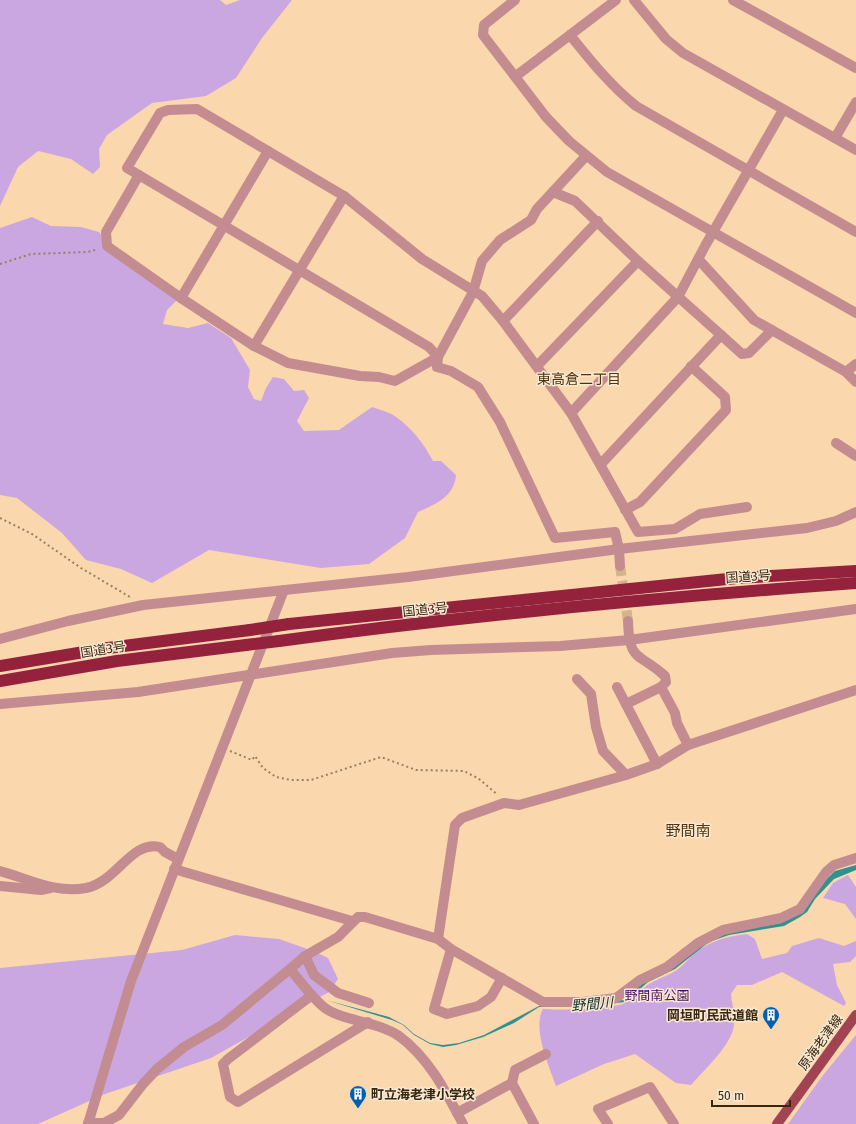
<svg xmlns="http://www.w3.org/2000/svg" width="856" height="1124" font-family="'Fira Sans','Noto Sans JP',sans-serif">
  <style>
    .green { fill: #cba7e1 }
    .water { fill: #309290 }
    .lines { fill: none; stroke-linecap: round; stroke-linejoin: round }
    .minor-tunnel { stroke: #d3b48d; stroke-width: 10; stroke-dasharray: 10 5; stroke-linecap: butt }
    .path { stroke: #997f5e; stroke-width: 2; stroke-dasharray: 2 3; stroke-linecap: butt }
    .minor { stroke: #c38c91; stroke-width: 10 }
    .major { stroke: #a24353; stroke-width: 10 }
    .highway { stroke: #94223d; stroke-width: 12 }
    .highway-bridge { stroke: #94223d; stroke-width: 12 }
    .labels { text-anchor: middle; stroke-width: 3; stroke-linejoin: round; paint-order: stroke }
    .street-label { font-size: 13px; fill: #372610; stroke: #f9e8d2 }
    .park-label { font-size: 13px; fill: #4a0d65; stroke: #f9e8d2 }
    .poi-label { font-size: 13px; font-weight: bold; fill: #372610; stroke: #f9e8d2; text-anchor: end }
    .neighbourhood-label { font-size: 14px; fill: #51350a; stroke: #f9e8d2 }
    .water-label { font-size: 14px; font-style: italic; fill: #112f2e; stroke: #f9e8d2 }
    .quarter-label { font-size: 15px; fill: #51350a; stroke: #f9e8d2 }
  </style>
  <rect width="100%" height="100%" fill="#fad7ac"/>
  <g class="green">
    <polygon points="0,0 220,0 226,5 240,0 292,0 262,38 236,78 206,96 152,103 107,135 99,149 100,167 93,174 71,159 38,151 18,167 0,206"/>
    <path d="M32,217L51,226L81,227L99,232L124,263L177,300L167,310L163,324L188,328L208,323L231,338L250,370L248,387L254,399L261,401L266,388L273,377L284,379L294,391L304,390L309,398L297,421L304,431L339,430L372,407C380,410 390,412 396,417C412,428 424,444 433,461H441L456,475C454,497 436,504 418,512L405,538L369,564L321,568L209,550L152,583L121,569L86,560L62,533L17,498L0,495V228Z"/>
    <polygon points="848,875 856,887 856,919 845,904 823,898 833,883"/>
    <path d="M747,934L755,939L762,959L787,953L792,946L819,938L844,946L856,941V956L850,962L833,964L837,985L846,1003L844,1006L782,972L752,985H737L731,994C732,1004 735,1015 734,1025C732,1045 703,1071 691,1085L676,1083L635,1054L604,1064L556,1086C549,1066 532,1029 543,1009C568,1010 594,1010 619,1005C626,1004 630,999 637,998L635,997C648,980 665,978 677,970C684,965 689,958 695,953C710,941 728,936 747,934Z"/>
    <polygon points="235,935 279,939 316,952 328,958 338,979 329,992 211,1058 105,1094 38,1124 0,1124 0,968 182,950"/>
    <polygon points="856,1035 856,1124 788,1124 823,1075"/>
  </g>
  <polygon class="water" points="856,865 856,870 834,879 815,899 807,912 800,917 784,926 729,935 709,942 675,969 648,982 625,1002 584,1007 539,1007 514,1023 483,1037 456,1045 443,1047 430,1044 414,1035 403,1025 392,1020 326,1000 389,1017 404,1025 414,1034 430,1043 443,1045 459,1043 484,1035 539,1006 624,1000 644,982 721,934 781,923 835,871"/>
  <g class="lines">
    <polyline class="minor-tunnel" points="620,566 628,621"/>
    <g class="path">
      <polyline points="0,264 31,254 88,252 98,249"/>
      <polyline points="0,518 32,534 81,568 130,597"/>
      <polyline points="230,751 252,760 255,756 263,768 276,777 291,780 311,780 381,757 416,770 464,771 479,779 498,795"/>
    </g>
    <g class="minor">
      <polyline points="515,0 484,25 483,35 546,117 569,141 607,172 856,313"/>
      <polyline points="634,0 666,39 683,53 856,150"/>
      <polyline points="733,0 856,68"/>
      <path d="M570,35C591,61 610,85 636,106L856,232"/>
      <polyline points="516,76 616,0"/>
      <polyline points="835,138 856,102"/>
      <polyline points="139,175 106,232 107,246 181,298 254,346 288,363 360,376 379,377 395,381 438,357 473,292 482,261 500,240 531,220 537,209 586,156"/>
      <polyline points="553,192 575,201 638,261 721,335 601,464"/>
      <polyline points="699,260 754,320 846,372 856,382"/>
      <polyline points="181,298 268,151"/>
      <polyline points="503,321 598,221"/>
      <polyline points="721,335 742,354 749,353 772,330"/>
      <polyline points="254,346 344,196"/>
      <polyline points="537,366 638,261"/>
      <polyline points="846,372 856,364"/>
      <polyline points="571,413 678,297 705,246 783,110"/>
      <polyline points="836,443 856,456"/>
      <polyline points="625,510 640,502 726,410 725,397 691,366"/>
      <polyline points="620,566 619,549 615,532 555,538 500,422 478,387 451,371 437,367 438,357 429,347 127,168 160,113 168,110 197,109 344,196 422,259 482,296 503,321 571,413 638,532 675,529 700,514 747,507"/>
      <path d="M628,621C629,663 639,652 665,676L666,682L661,687L675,713L677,723L688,745"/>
      <polyline points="0,639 68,621 143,605 408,577 619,549 807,528 836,521 856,512"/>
      <polyline points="577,679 591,694 596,727 603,751 626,775"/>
      <polyline points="617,687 657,764"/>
      <polyline points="0,704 138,692 392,653 431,650 560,646 629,640 856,609"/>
      <polyline points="626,704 661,687"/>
      <polyline points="174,869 352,921"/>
      <path d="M0,871C29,879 56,894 86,888C117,882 131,840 160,847L165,852L178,859"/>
      <polyline points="0,886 41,890 50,888"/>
      <polyline points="438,939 455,825 462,818 504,803 519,805 626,775 657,764 688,745 856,690"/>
      <polyline points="451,949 434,1009 447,1014 478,1006 491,997 502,978"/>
      <polyline points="305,956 314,975 338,993 369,1003"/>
      <path d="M290,969C301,982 312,998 325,1008C342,1021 377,1021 399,1036C429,1058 446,1092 463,1124"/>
      <polyline points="312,995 228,1059 223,1064 230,1097 238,1102 368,1022"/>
      <polyline points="512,1083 515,1070 546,1054"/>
      <polyline points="457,1113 512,1083 534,1124"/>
      <polyline points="88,1123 104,1123 119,1115 143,1084 157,1069 184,1047 222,1025 290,969 305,956 338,937 358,917 365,917 438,939 451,949 543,1002 583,1002 616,998 640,980 667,967 698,943 723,930 781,918 800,909 826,872 834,865 856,858"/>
      <polyline points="88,1124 131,981 284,590"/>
      <polyline points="608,1124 598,1109 650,1087 674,1124"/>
    </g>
    <polyline class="major" points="777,1124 856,1015"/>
    <g class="highway">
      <polyline points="289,624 737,578 856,571"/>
      <path d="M279,641C471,615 663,597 856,583"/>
      <polyline points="0,666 108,648 250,630"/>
      <polyline points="0,681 117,661 246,645"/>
    </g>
    <g class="highway-bridge">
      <polyline points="250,630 289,624"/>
      <polyline points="246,645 279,641"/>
    </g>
  </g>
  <defs>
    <g id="building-pin" transform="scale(0.9)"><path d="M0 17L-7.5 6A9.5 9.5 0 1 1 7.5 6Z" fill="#065fad" stroke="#f9e8d2"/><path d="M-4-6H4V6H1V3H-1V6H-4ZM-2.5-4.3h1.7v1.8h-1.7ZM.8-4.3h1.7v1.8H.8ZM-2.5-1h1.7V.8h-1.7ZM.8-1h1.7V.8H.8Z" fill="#fff"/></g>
  </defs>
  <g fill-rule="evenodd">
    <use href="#building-pin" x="771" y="1015"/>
    <use href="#building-pin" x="358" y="1094"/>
  </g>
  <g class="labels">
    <g class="street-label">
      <text transform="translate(748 576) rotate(-4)" y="5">国道3号</text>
      <text transform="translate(425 609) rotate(-6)" y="5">国道3号</text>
      <text transform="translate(103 649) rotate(-9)" y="5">国道3号</text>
      <text transform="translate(820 1042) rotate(-54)" y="5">原海老津線</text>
    </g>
    <g class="park-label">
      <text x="657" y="1000">野間南公園</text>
    </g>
    <g class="poi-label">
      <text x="758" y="1020">岡垣町民武道館</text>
      <text x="371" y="1099" text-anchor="start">町立海老津小学校</text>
    </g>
    <g class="neighbourhood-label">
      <text x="579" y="384">東高倉二丁目</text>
    </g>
    <g class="water-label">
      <text transform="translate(592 1004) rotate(-5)" y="5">野間川</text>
    </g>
    <g class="quarter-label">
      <text x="688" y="836">野間南</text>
    </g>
  </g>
  <path d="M712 1100v6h78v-6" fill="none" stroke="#372610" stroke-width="2"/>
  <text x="718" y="1100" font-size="12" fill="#372610" stroke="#f9e8d2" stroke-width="3" paint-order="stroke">50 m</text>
</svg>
